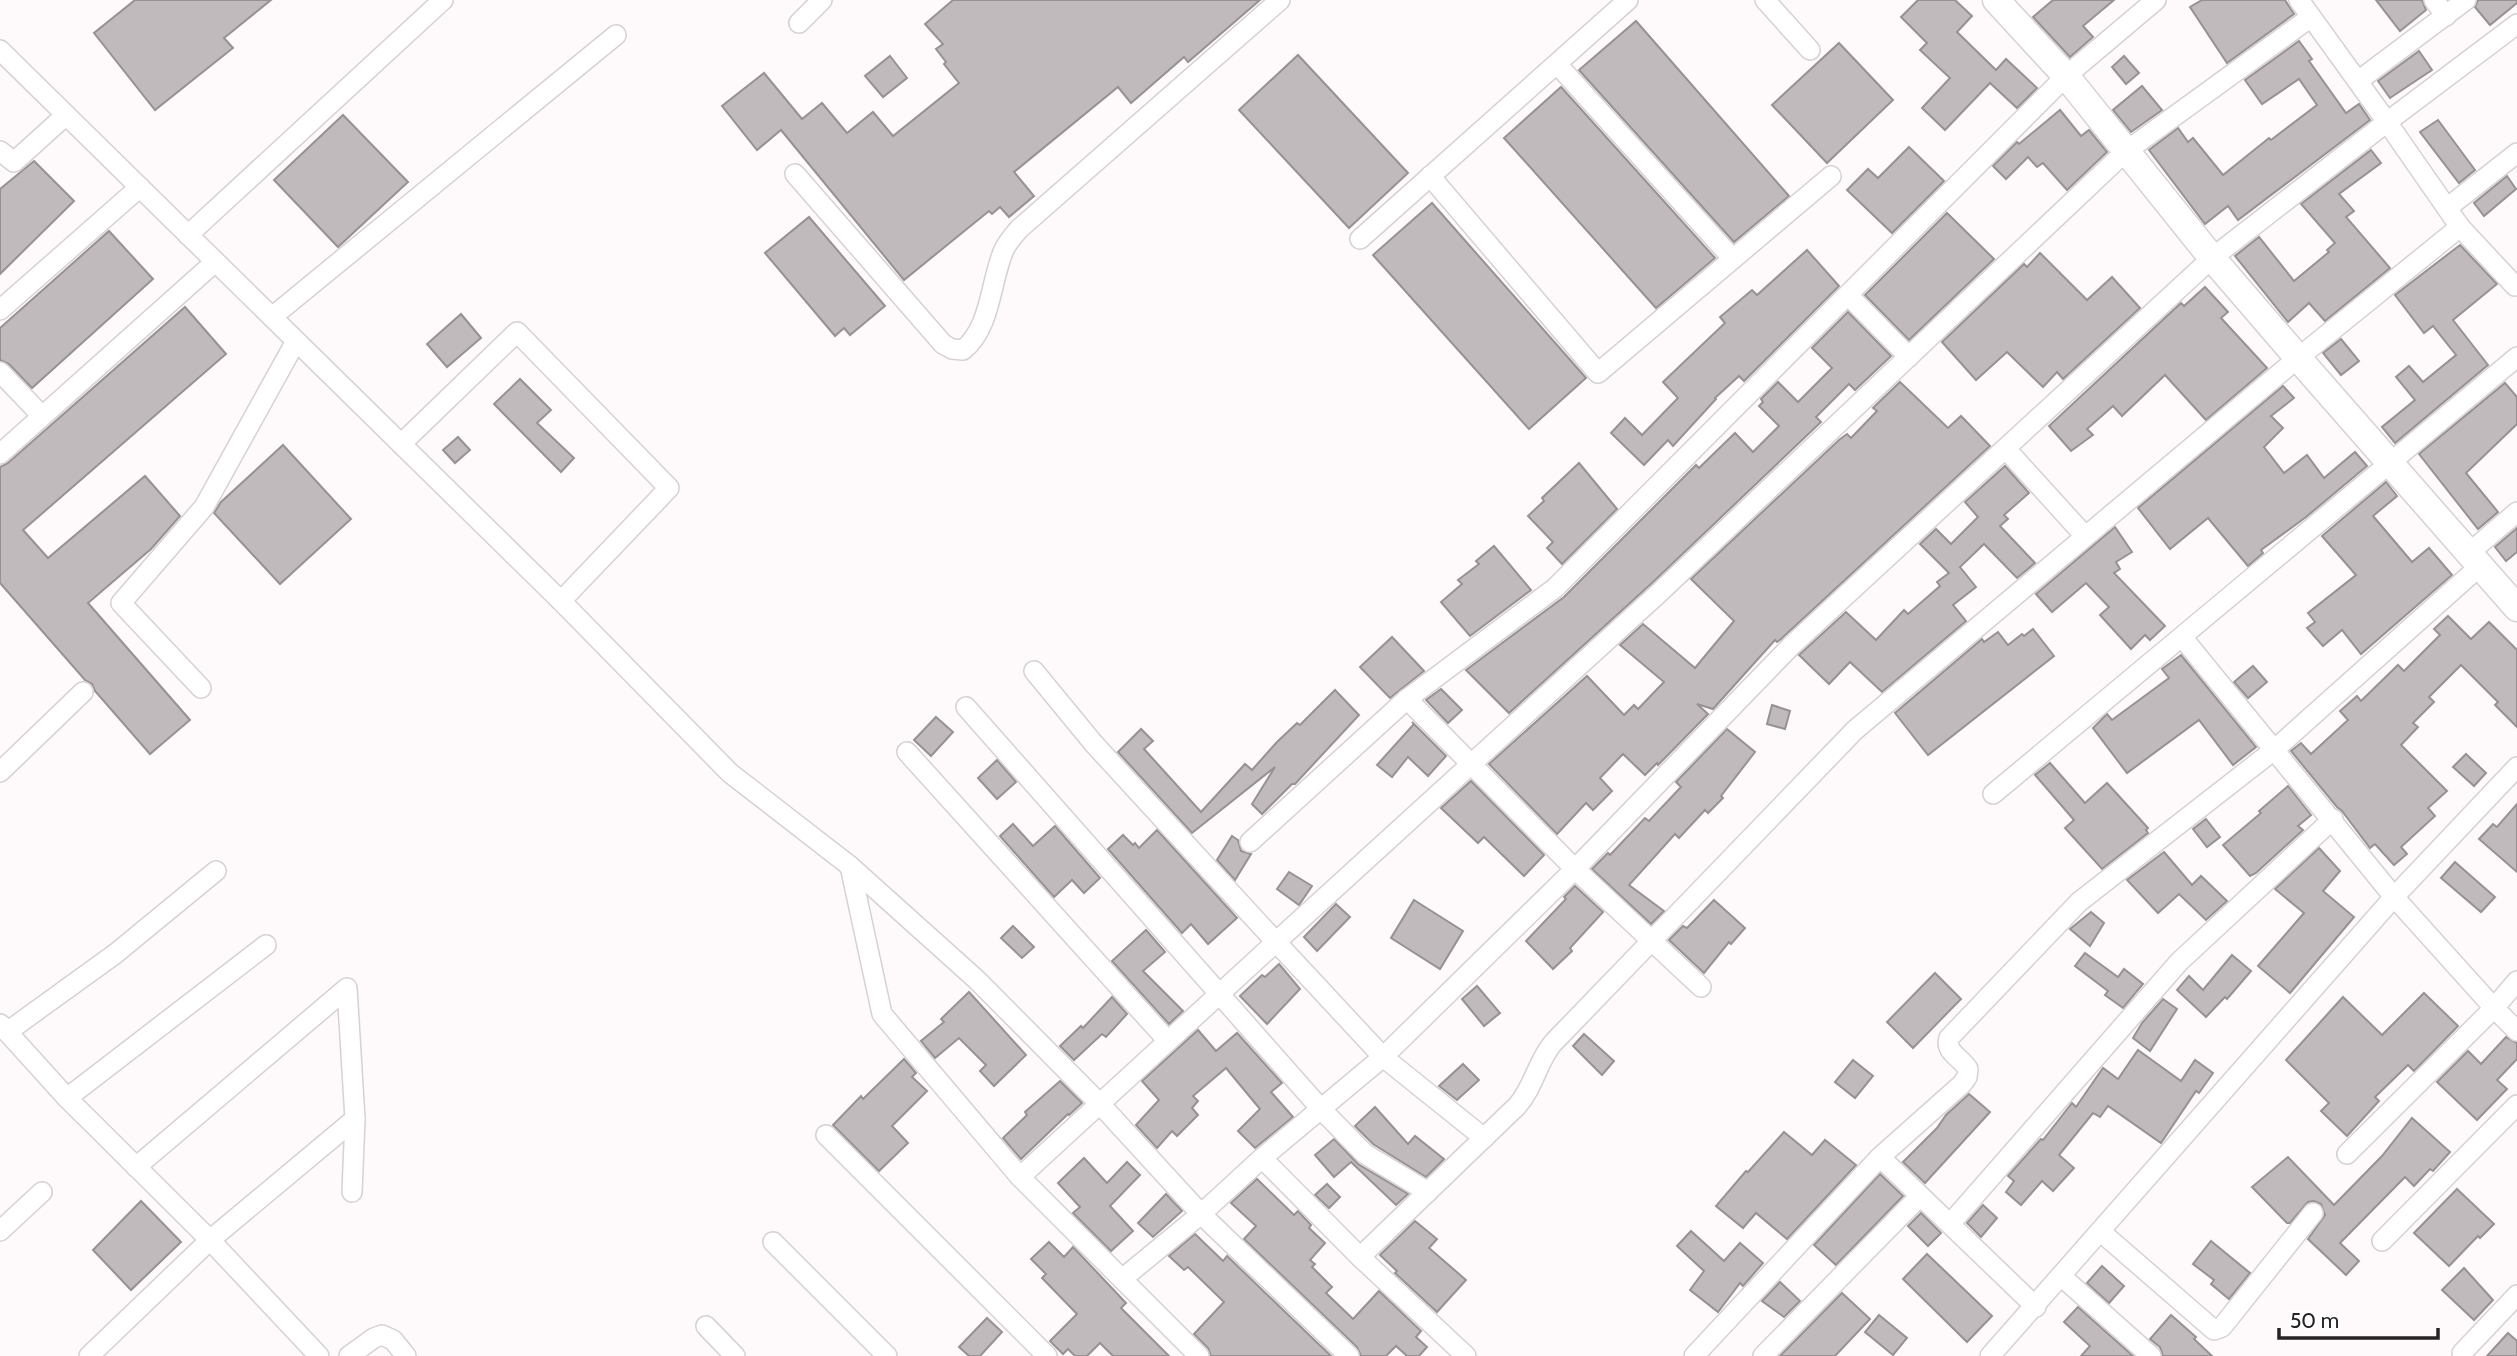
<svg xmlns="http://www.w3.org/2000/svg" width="2517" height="1356" font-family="Cabin,sans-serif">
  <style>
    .building { fill: #c0babc; stroke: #979193; stroke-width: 2 }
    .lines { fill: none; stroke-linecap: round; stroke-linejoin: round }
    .street-casing { stroke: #d7d1d3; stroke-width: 22 }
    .secondary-casing { stroke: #d7d1d3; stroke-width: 29 }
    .street { stroke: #fff; stroke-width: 19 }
    .secondary { stroke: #fff; stroke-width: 26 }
  </style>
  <rect width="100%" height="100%" fill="#fef9fb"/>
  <g class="building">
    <polygon points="135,0 271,0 224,38 233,48 155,110 94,33"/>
    <polygon points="953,0 1260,0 1188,62 1184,57 1131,103 1118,87 1014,172 1034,196 1009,217 1000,207 992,214 989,211 904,280 781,130 757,150 722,106 764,73 802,119 822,103 847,133 873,112 893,136 959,83 944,64 946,62 936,49 943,44 925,24"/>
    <polygon points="1918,0 1955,0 1972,16 1957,32 1996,70 2006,59 2037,88 2017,108 1990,83 1945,130 1922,108 1950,78 1920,50 1927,43 1901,17"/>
    <polygon points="2053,0 2114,0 2083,26 2093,37 2070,57 2033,17"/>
    <polygon points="2202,0 2285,0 2294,14 2227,63 2190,7"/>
    <polygon points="2376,0 2422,0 2426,10 2400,31"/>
    <polygon points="2478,0 2517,0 2517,3 2490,25 2475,7"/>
    <polygon points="1636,21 1789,196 1734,242 1579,70"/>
    <polygon points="2299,41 2312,59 2309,61 2346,113 2359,104 2370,120 2238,220 2228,206 2205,224 2149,150 2178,128 2188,142 2193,138 2223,175 2269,138 2271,140 2317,105 2299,79 2262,104 2245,80"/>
    <polygon points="1839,43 1893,100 1827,163 1772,105"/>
    <polygon points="2419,51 2432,70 2390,98 2378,81"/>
    <polygon points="1298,55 1408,173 1349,228 1239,110"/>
    <polygon points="890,56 907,78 883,97 865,76"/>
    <polygon points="2124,56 2139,73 2126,84 2112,67"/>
    <polygon points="2142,86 2162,110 2131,132 2113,110"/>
    <polygon points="1561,87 1715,258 1656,308 1504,138"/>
    <polygon points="2060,110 2081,136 2089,130 2107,152 2067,190 2043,163 2037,167 2028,157 2006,179 1993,166 2017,142 2019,144"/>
    <polygon points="343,115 408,182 338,247 274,180"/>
    <polygon points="2438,120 2475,170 2459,183 2420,132"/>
    <polygon points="1909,147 1944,181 1892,233 1847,190 1868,169 1878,178"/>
    <polygon points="2371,150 2381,163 2339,194 2354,211 2346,217 2390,268 2325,321 2309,303 2288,322 2235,256 2259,237 2294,281 2329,252 2327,250 2335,243 2301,204"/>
    <polygon points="34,161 74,201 0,274 0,189"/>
    <polygon points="2507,176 2516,189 2484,216 2474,203"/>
    <polygon points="1432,203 1586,378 1529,429 1373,255"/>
    <polygon points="1947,213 1994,259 1909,340 1865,295"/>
    <polygon points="809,217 885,306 850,335 844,328 835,336 765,253"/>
    <polygon points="109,231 153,279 32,388 9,364 0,360 0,328"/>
    <polygon points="2460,245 2497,284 2453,320 2488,365 2395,443 2382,427 2415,400 2396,377 2409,366 2423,382 2456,355 2433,326 2424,333 2395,295"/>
    <polygon points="1807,250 1839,286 1744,381 1739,376 1715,398 1716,399 1673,446 1668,440 1644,465 1611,433 1625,418 1642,435 1678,398 1663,382 1725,323 1720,317 1752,290 1757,295"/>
    <polygon points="2040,253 2087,300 2112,277 2140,308 2063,379 2057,372 2043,387 2007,352 1976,380 1942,342 2024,264 2027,267"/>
    <polygon points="2205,287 2228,312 2221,318 2267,368 2206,420 2165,375 2122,416 2113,406 2087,429 2093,435 2071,451 2049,426 2181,303 2184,306"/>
    <polygon points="185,307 226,354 23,530 48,558 145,476 180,516 151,549 88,603 190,720 150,754 95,691 92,684 85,680 0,583 0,467 8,463"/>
    <polygon points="1848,312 1891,356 1855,390 1849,384 1816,417 1821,422 1652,583 1509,713 1466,670 1564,597 1696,465 1699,468 1735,433 1753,452 1779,426 1759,406 1763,402 1761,399 1778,382 1798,402 1832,368 1812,348"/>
    <polygon points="461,314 481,338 447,367 427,344"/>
    <polygon points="2341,339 2359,361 2341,375 2323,353"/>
    <polygon points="520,379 551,410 537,423 574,458 561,472 494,404"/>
    <polygon points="1900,382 1948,428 1961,416 1990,446 1781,639 1777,642 1775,640 1713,709 1697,704 1708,714 1658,765 1657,763 1645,775 1623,754 1600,778 1612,791 1593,810 1586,803 1557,834 1489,764 1587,676 1624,715 1634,705 1638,709 1664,682 1620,645 1643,624 1695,668 1734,621 1691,579 1839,440 1847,434 1851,438 1877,411 1873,408"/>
    <polygon points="2505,383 2517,397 2517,424 2466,473 2498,512 2478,529 2419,454"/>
    <polygon points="2283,386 2294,398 2271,416 2283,428 2264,447 2284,473 2307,455 2324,478 2355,452 2367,466 2306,517 2261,550 2263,553 2248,566 2208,518 2170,549 2138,508"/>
    <polygon points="458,437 470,450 455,463 443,450"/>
    <polygon points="283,445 351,519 280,584 214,513 221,502"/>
    <polygon points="1579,463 1617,509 1562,564 1547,548 1553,542 1528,516 1544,501 1542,498"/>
    <polygon points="2005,466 2029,493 2004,515 2008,519 2000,526 2035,563 2017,578 1984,544 1960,567 1976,587 1953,605 1966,621 1882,692 1850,662 1829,684 1799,655 1846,612 1876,640 1904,610 1908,614 1940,586 1937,582 1949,573 1920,544 1936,529 1951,544 1978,517 1965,502"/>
    <polygon points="2386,482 2397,496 2373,516 2412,562 2429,548 2452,575 2361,654 2342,630 2323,646 2307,628 2315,622 2308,613 2356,575 2322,536"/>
    <polygon points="2115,527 2132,552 2116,562 2120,569 2114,573 2165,626 2150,640 2145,635 2131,649 2100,615 2109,607 2086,583 2052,612 2036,594"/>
    <polygon points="2517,528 2517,552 2506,561 2495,547"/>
    <polygon points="1494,546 1531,590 1470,636 1441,602 1462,584 1458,580 1479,564 1476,561"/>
    <polygon points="2448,616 2471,639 2489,622 2517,650 2517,727 2495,705 2498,702 2461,665 2429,697 2434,702 2413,723 2418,727 2401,745 2447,791 2428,808 2435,816 2401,847 2407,854 2394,865 2375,844 2370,848 2342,811 2337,807 2291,751 2301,743 2311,754 2348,720 2340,711 2357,696 2361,701 2398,665 2404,671 2440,635 2434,629"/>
    <polygon points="2033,629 2054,656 1928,755 1895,713 1982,639 1984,642 1998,632 2008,645 2022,634 2024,636"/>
    <polygon points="1392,637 1424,671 1390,698 1360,667"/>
    <polygon points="2181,655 2256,747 2233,765 2199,720 2127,773 2093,728 2107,714 2112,720 2169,678 2162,669"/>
    <polygon points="2253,666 2267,682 2248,698 2234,682"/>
    <polygon points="1441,689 1462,710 1448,723 1426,700"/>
    <polygon points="1335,690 1359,715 1295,784 1292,784 1262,814 1252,804 1275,767 1192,833 1118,752 1141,729 1153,741 1144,749 1201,812 1245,764 1252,770 1277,742 1297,723 1300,725"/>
    <polygon points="1772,705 1790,711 1785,729 1767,724"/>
    <polygon points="936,717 953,732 931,756 914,740"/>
    <polygon points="1412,722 1446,756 1428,776 1408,757 1392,777 1377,765 1414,724"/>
    <polygon points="1727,729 1755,752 1721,796 1723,798 1708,813 1705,810 1679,838 1675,834 1629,885 1664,911 1651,924 1592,869 1608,853 1610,855 1645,818 1649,821 1681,787 1676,782"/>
    <polygon points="2466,754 2486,773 2474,786 2453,767"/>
    <polygon points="997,760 1016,782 997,799 978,778"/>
    <polygon points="2050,763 2085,803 2107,783 2148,828 2146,830 2148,833 2102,869 2065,828 2074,820 2035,775"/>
    <polygon points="1471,781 1544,855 1524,876 1484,837 1478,843 1441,808"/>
    <polygon points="2288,786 2311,815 2298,826 2303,830 2256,873 2250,876 2223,845 2261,813 2259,811"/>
    <polygon points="2517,804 2517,872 2479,839 2493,824 2497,827"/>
    <polygon points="2206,819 2220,837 2207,847 2193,829"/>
    <polygon points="1013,824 1033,846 1055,826 1100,878 1084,893 1072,880 1054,897 1000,836"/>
    <polygon points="1157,830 1237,918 1208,944 1191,924 1182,933 1108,849 1123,835 1133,845 1135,843 1139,848"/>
    <polygon points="1232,836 1238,840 1241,851 1251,854 1235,880 1217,860"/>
    <polygon points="2319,848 2340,871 2323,891 2354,917 2290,993 2258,966 2304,913 2275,889"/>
    <polygon points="2164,852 2192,885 2201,876 2227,901 2206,920 2179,894 2158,913 2127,880"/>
    <polygon points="2455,862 2495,897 2481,912 2441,878"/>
    <polygon points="1289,872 1312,886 1299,905 1277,889"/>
    <polygon points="1575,886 1603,912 1570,948 1572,951 1553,969 1526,941 1566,899 1564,897"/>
    <polygon points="1414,900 1463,931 1440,969 1391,938"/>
    <polygon points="1714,900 1745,928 1731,944 1729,942 1704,973 1669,940 1683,926 1687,928"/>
    <polygon points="1336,904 1350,917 1317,951 1304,937"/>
    <polygon points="2091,912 2104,923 2090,946 2070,929"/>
    <polygon points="1013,926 1034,947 1022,958 1001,938"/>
    <polygon points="1146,930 1165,952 1143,971 1183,1011 1169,1024 1112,961"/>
    <polygon points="2085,953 2118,977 2124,969 2143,984 2123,1008 2105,995 2108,991 2075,966"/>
    <polygon points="2232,955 2251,971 2227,999 2225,997 2206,1017 2177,990 2189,976 2203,990"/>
    <polygon points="1279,964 1300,989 1267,1024 1240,996 1262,975 1265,977"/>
    <polygon points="1935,973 1961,999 1913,1048 1887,1022"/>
    <polygon points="1477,986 1500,1013 1484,1026 1462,999"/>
    <polygon points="969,992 1026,1055 994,1086 980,1071 986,1065 959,1038 935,1058 921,1041 944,1022 941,1019"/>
    <polygon points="2424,993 2458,1026 2414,1071 2408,1065 2375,1097 2379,1101 2347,1136 2321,1111 2329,1103 2286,1060 2343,997 2382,1035"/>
    <polygon points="1112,997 1127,1014 1106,1037 1102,1034 1074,1060 1060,1046 1081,1026 1083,1028"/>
    <polygon points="2163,999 2177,1009 2150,1051 2133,1038 2142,1023"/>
    <polygon points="1198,1030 1216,1051 1237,1033 1282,1083 1271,1092 1293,1117 1255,1148 1238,1131 1260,1109 1226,1068 1193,1096 1198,1101 1192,1108 1198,1115 1177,1136 1172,1131 1157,1148 1136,1125 1159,1100 1142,1081"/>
    <polygon points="1584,1034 1614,1061 1602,1075 1573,1046"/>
    <polygon points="2506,1037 2517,1043 2517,1059 2497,1080 2507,1089 2477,1120 2437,1082 2468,1051 2481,1064"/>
    <polygon points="2138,1050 2181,1081 2195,1060 2213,1073 2199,1093 2196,1091 2161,1143 2108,1106 2100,1117 2093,1113 2059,1155 2074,1168 2053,1191 2042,1181 2021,1205 2006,1192 2014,1181 2008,1176 2041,1139 2043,1140 2072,1103 2076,1107 2103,1068 2118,1079"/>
    <polygon points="904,1059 916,1073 912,1077 927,1091 892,1126 908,1143 879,1171 833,1125 861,1096 863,1099"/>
    <polygon points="1853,1060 1873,1076 1855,1098 1835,1082"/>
    <polygon points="1463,1064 1479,1080 1457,1100 1439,1086"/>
    <polygon points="1060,1081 1082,1103 1069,1115 1068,1114 1021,1159 1003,1138 1027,1115 1025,1112"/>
    <polygon points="1969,1094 1990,1112 1925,1183 1903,1162 1937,1128 1946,1115"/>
    <polygon points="1375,1107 1408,1144 1415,1136 1444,1159 1426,1177 1373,1144 1355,1126"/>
    <polygon points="2412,1118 2450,1152 2433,1171 2430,1169 2414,1186 2405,1177 2340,1243 2359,1261 2346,1275 2308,1239 2325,1215 2321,1204 2314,1201 2308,1202 2290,1223 2287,1223 2252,1187 2288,1157 2334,1205 2382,1156"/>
    <polygon points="1784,1132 1812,1155 1825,1140 1856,1165 1787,1239 1756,1213 1743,1228 1716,1206 1746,1171 1748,1172"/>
    <polygon points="1334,1139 1358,1164 1408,1194 1396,1205 1351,1162 1334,1177 1315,1155"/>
    <polygon points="1084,1158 1107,1183 1127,1162 1140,1175 1110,1206 1133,1231 1111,1251 1073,1213 1080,1207 1058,1183"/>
    <polygon points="1880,1174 1903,1196 1836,1265 1814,1245"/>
    <polygon points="1257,1179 1294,1215 1298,1211 1311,1225 1309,1228 1325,1243 1310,1260 1315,1264 1312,1267 1332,1287 1326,1293 1353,1319 1379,1291 1421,1331 1416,1337 1427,1347 1419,1356 1407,1356 1396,1346 1386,1356 1361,1356 1357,1347 1244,1239 1256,1226 1231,1203"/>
    <polygon points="1327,1184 1340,1197 1329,1208 1315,1195"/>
    <polygon points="2457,1189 2494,1224 2480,1238 2478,1236 2449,1266 2414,1233"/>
    <polygon points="1166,1194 1182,1211 1153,1237 1138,1223"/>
    <polygon points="141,1201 181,1242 131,1290 93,1250"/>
    <polygon points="1983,1205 1997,1218 1981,1237 1967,1223"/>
    <polygon points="1921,1213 1941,1233 1928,1246 1908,1226"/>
    <polygon points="1415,1221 1437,1239 1429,1248 1466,1280 1437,1312 1395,1273 1397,1271 1380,1255"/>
    <polygon points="1691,1231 1724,1261 1740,1243 1763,1263 1743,1286 1740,1283 1718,1312 1690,1290 1704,1271 1677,1246"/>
    <polygon points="1195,1234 1223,1261 1227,1256 1331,1356 1211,1356 1208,1348 1194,1334 1224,1302 1188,1267 1184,1270 1169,1256"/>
    <polygon points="2211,1241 2250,1273 2229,1299 2211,1284 2214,1280 2193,1264"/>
    <polygon points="1049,1242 1064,1257 1073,1247 1126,1303 1121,1308 1169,1356 1113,1356 1100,1343 1087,1356 1075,1356 1068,1349 1063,1354 1050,1341 1077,1314 1042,1278 1046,1274 1031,1259"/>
    <polygon points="1927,1254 1992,1316 1967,1342 1903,1279"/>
    <polygon points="2102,1266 2124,1286 2109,1303 2087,1283"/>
    <polygon points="2464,1268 2493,1300 2474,1320 2442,1290"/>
    <polygon points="1780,1282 1800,1301 1784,1317 1762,1301"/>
    <polygon points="1842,1293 1870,1319 1835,1356 1780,1356"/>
    <polygon points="2078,1307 2133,1356 2081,1356 2090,1346 2064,1322"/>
    <polygon points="1879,1315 1907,1338 1893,1355 1865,1332"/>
    <polygon points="2171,1315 2196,1337 2194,1339 2212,1356 2163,1356 2160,1347 2150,1339"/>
    <polygon points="987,1318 1002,1332 980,1356 969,1356 959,1347"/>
    <polygon points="2508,1333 2517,1341 2517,1356 2487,1356"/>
  </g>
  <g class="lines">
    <g class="street-casing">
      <g id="street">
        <polyline points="1765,0 1810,50"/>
        <polyline points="2299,0 2387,122 2517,24"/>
        <polyline points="2434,0 2446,16"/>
        <polyline points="799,23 822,0"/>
        <polyline points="0,50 561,601 730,773 850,866 977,980 1100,1104 1201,1214 1349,1356"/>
        <polyline points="1557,64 1733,259"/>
        <polyline points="2358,81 2466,0"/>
        <polyline points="0,151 14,162 66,115"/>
        <path d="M795,174L943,344L952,349L963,350C991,327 990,284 1003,252C1006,244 1013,236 1019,229L1280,0"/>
        <polyline points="1430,176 1598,373 1831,176"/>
        <polyline points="2447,208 2517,153"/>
        <polyline points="2460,227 2515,286 2517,284"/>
        <polyline points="188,235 443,0"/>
        <polyline points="1360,239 1628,0"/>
        <polyline points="1849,296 1909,357"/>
        <polyline points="0,310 140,187"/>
        <polyline points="272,317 616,35"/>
        <polyline points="0,372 42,416"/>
        <polyline points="401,444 517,332 669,488 561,601"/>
        <polyline points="2006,449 2085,536"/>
        <polyline points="0,454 215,262"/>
        <polyline points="2469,553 2517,512"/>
        <polyline points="2182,637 2394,897 2517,767"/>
        <polyline points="201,688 121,603 204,507 296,341"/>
        <polyline points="1407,699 1575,869 1701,987"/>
        <polyline points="966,707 1321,1109 1365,1154 1428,1192"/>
        <polyline points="907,752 1168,1041"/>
        <polyline points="0,772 83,692"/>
        <polyline points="1993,794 2517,357"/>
        <polyline points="1250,842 1407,699 1555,588 2066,76 2156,0"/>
        <polyline points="850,866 882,1014 1020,1177 1276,942 1094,744 1034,671"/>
        <polyline points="0,1024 67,1098 210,1240 319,1356"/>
        <polyline points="7,1032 115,954 216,871"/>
        <polyline points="67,1098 266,945"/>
        <polyline points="826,1135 1047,1356"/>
        <polyline points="1484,1138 1383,1057 1276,942 1660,592 2125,152 2311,17"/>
        <polyline points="2347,1154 2494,1008 2517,981"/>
        <polyline points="1880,1157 2036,1307"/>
        <polyline points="1262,1158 1360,1257 1466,1356"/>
        <polyline points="136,1167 347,988 355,1119 352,1192"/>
        <polyline points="1020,1177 1199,1356"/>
        <polyline points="1950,1224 2179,962 2333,819"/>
        <polyline points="0,1231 42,1192"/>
        <polyline points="2101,1232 2214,1330 2222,1327 2313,1213"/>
        <polyline points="2382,1241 2517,1105"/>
        <polyline points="773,1242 887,1356"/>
        <polyline points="2061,1276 2151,1356"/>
        <path d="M1122,1279L1201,1214L1262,1158L1383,1057L1575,869L1792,645L2212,258L2387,122L2460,227L2298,358L1855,730L1553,1043C1537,1062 1534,1087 1517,1106L1360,1257"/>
        <polyline points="706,1326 735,1356"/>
        <polyline points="2462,1353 2517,1295"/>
        <polyline points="89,1356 210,1240 355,1119"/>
        <polyline points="349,1356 374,1338 382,1335 393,1340 406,1356"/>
        <path d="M1694,1356L1880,1157L1962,1084L1967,1077L1968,1069C1962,1058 1944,1052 1949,1038L2079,902L2274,750L2480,566"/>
        <polyline points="1763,1356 1920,1196"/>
        <polyline points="1990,1356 2394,897 2494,1008 2517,1031"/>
      </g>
    </g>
    <g class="secondary-casing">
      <polyline id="secondary" points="1996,0 2066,76 2212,258 2298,358 2517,608"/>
    </g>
    <use href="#street" class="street"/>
    <use href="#secondary" class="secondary"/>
  </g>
  <path d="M2279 1328v10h159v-10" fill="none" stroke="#252323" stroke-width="3.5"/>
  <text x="2290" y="1328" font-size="21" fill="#252323" stroke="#ffffff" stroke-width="5" paint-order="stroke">50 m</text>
</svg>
